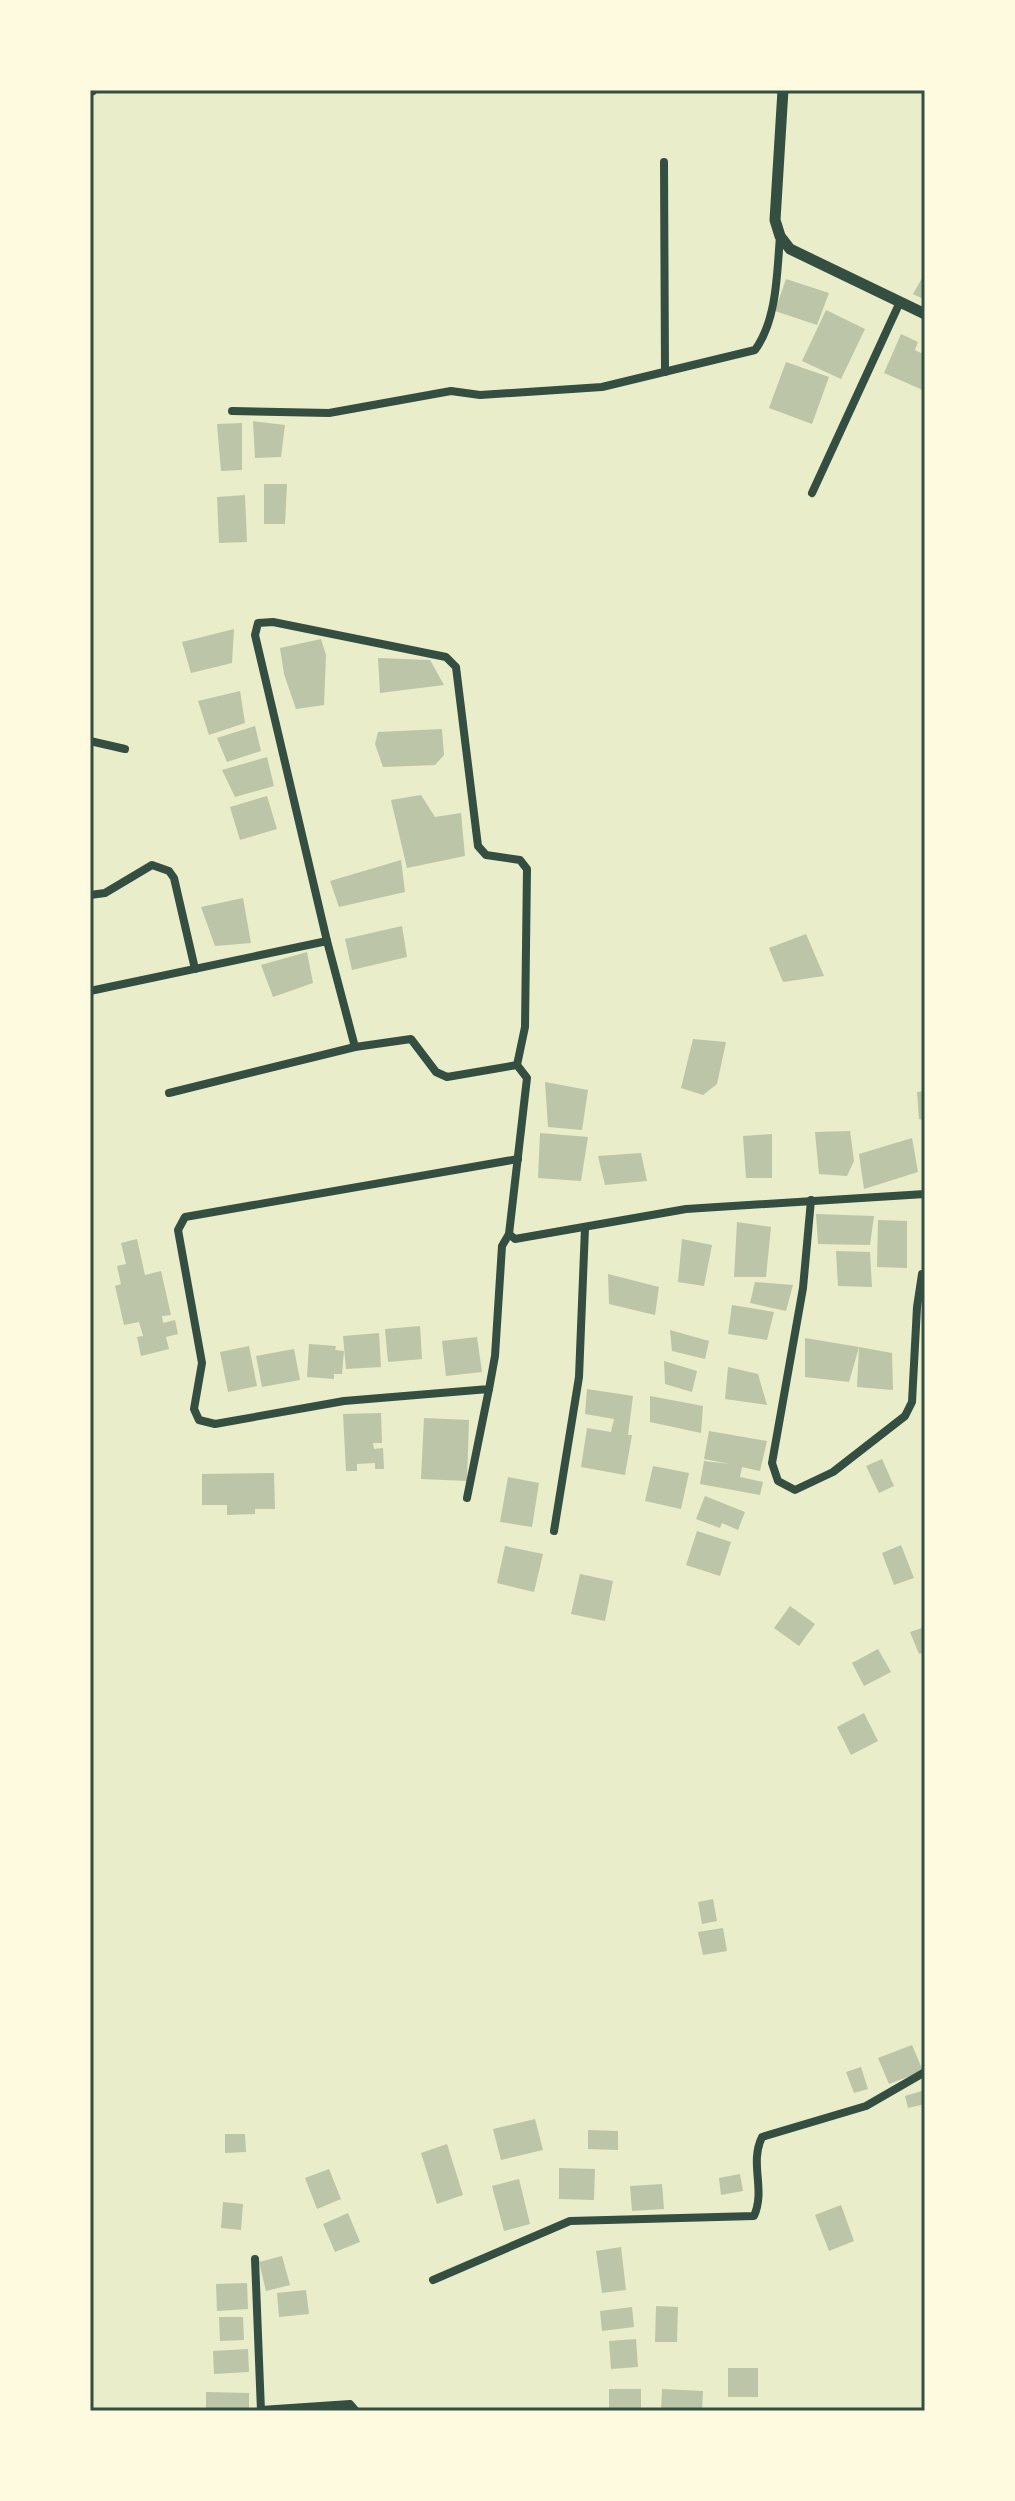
<svg xmlns="http://www.w3.org/2000/svg" width="1015" height="2501" font-family="'Noto Serif',serif">
  <style>
    .building { fill: #bcc5a7 }
    .lines { fill: none; stroke-linecap: round; stroke-linejoin: round }
    .minor { stroke: #344e41; stroke-width: 8 }
    .tertiary { stroke: #344e41; stroke-width: 11 }
    .neatline { fill: none; stroke: #344e41; stroke-width: 3 }
  </style>
  <rect width="100%" height="100%" fill="#e9edc9"/>
  <g class="building">
    <polygon points="925,273 925,300 913,294"/>
    <polygon points="786,279 829,293 817,325 775,311"/>
    <polygon points="826,310 865,329 841,379 802,361"/>
    <polygon points="901,334 918,342 915,350 925,355 925,391 884,373"/>
    <polygon points="786,362 829,377 812,424 769,408"/>
    <polygon points="253,421 285,425 281,457 255,458"/>
    <polygon points="242,423 242,470 221,471 217,424"/>
    <polygon points="264,484 287,484 285,524 264,524"/>
    <polygon points="245,495 247,542 219,543 217,497"/>
    <polygon points="234,629 232,663 191,673 182,642"/>
    <polygon points="321,639 326,655 324,705 296,709 284,674 280,648"/>
    <polygon points="378,658 430,660 444,685 380,693"/>
    <polygon points="240,691 245,723 209,735 198,701"/>
    <polygon points="255,726 261,751 227,762 217,738"/>
    <polygon points="442,729 444,755 435,765 383,767 375,744 378,732"/>
    <polygon points="267,757 274,786 235,797 222,770"/>
    <polygon points="421,795 435,817 461,813 465,856 407,868 391,800"/>
    <polygon points="267,796 277,829 240,840 230,807"/>
    <polygon points="401,860 405,892 339,907 330,881"/>
    <polygon points="243,898 251,943 215,946 201,907"/>
    <polygon points="402,926 407,957 352,970 345,939"/>
    <polygon points="806,934 824,976 783,982 769,948"/>
    <polygon points="307,952 313,983 273,997 261,965"/>
    <polygon points="693,1039 726,1042 717,1084 703,1095 681,1088"/>
    <polygon points="545,1082 588,1090 582,1130 548,1127"/>
    <polygon points="925,1091 925,1120 919,1119 917,1092"/>
    <polygon points="850,1131 854,1161 847,1176 819,1174 815,1132"/>
    <polygon points="540,1133 588,1137 581,1181 538,1178"/>
    <polygon points="772,1134 772,1178 746,1178 743,1136"/>
    <polygon points="912,1138 918,1172 864,1189 859,1154"/>
    <polygon points="641,1153 647,1181 605,1185 598,1156"/>
    <polygon points="816,1214 874,1216 870,1245 818,1244"/>
    <polygon points="878,1220 907,1221 907,1268 877,1267"/>
    <polygon points="737,1222 771,1227 766,1277 734,1277"/>
    <polygon points="137,1239 145,1275 161,1271 171,1315 162,1316 163,1323 175,1320 178,1334 166,1337 169,1349 141,1356 137,1337 143,1336 139,1322 124,1325 115,1286 121,1284 117,1266 126,1264 121,1243"/>
    <polygon points="682,1239 712,1245 704,1286 678,1282"/>
    <polygon points="836,1251 870,1252 872,1287 838,1286"/>
    <polygon points="608,1274 659,1287 655,1315 609,1304"/>
    <polygon points="755,1282 793,1285 786,1311 750,1303"/>
    <polygon points="732,1305 774,1312 767,1340 728,1334"/>
    <polygon points="420,1326 422,1359 388,1362 385,1329"/>
    <polygon points="670,1330 709,1341 705,1359 672,1351"/>
    <polygon points="379,1333 381,1367 346,1369 343,1336"/>
    <polygon points="477,1337 482,1372 446,1376 442,1341"/>
    <polygon points="805,1338 859,1347 849,1382 805,1377"/>
    <polygon points="309,1344 336,1346 335,1350 344,1351 342,1374 334,1374 334,1379 307,1377"/>
    <polygon points="249,1346 257,1386 228,1392 220,1352"/>
    <polygon points="859,1347 892,1353 893,1390 857,1387"/>
    <polygon points="294,1349 300,1380 262,1387 256,1356"/>
    <polygon points="664,1361 697,1371 692,1392 665,1384"/>
    <polygon points="728,1367 758,1374 767,1405 725,1399"/>
    <polygon points="587,1389 633,1396 628,1435 632,1435 625,1475 581,1467 587,1428 611,1432 614,1419 585,1414"/>
    <polygon points="650,1396 703,1406 701,1433 650,1422"/>
    <polygon points="381,1413 382,1443 373,1443 374,1449 383,1448 384,1469 375,1469 375,1463 357,1464 357,1471 346,1471 343,1414"/>
    <polygon points="424,1418 469,1420 467,1481 421,1479"/>
    <polygon points="709,1431 767,1441 760,1471 742,1467 740,1477 763,1482 760,1495 700,1484 704,1461 730,1464 704,1459"/>
    <polygon points="882,1459 894,1486 879,1493 866,1466"/>
    <polygon points="653,1466 689,1473 681,1509 645,1501"/>
    <polygon points="274,1473 275,1509 255,1509 255,1514 227,1515 227,1505 202,1505 202,1474"/>
    <polygon points="508,1477 539,1483 532,1527 500,1522"/>
    <polygon points="705,1496 745,1512 738,1530 722,1523 720,1528 696,1519"/>
    <polygon points="697,1531 731,1542 720,1576 686,1565"/>
    <polygon points="901,1545 914,1578 894,1585 882,1553"/>
    <polygon points="505,1546 543,1554 534,1592 497,1583"/>
    <polygon points="580,1574 613,1581 605,1621 571,1614"/>
    <polygon points="790,1606 815,1624 799,1646 774,1628"/>
    <polygon points="925,1627 925,1652 919,1654 910,1632"/>
    <polygon points="878,1649 891,1672 864,1686 852,1663"/>
    <polygon points="864,1713 878,1741 851,1755 837,1727"/>
    <polygon points="713,1899 717,1921 702,1924 698,1902"/>
    <polygon points="723,1928 727,1951 703,1955 698,1932"/>
    <polygon points="912,2045 923,2071 889,2084 878,2058"/>
    <polygon points="861,2067 868,2089 854,2093 846,2072"/>
    <polygon points="925,2090 925,2104 908,2108 905,2096"/>
    <polygon points="535,2119 543,2150 501,2160 493,2129"/>
    <polygon points="588,2130 618,2131 618,2150 588,2149"/>
    <polygon points="225,2134 245,2134 246,2152 225,2153"/>
    <polygon points="447,2144 463,2195 437,2204 421,2153"/>
    <polygon points="559,2168 595,2169 594,2200 559,2199"/>
    <polygon points="329,2169 341,2199 317,2209 305,2178"/>
    <polygon points="740,2174 743,2191 721,2195 719,2178"/>
    <polygon points="519,2179 530,2224 504,2231 492,2186"/>
    <polygon points="662,2184 664,2209 632,2211 630,2186"/>
    <polygon points="223,2202 243,2204 241,2230 221,2228"/>
    <polygon points="841,2205 854,2241 829,2251 815,2215"/>
    <polygon points="348,2213 360,2242 335,2252 323,2224"/>
    <polygon points="621,2247 626,2290 602,2293 596,2251"/>
    <polygon points="282,2256 290,2285 266,2291 259,2262"/>
    <polygon points="247,2283 248,2309 217,2311 216,2284"/>
    <polygon points="306,2290 309,2314 279,2317 277,2293"/>
    <polygon points="656,2306 678,2307 677,2342 655,2342"/>
    <polygon points="632,2307 634,2327 602,2331 600,2311"/>
    <polygon points="219,2317 243,2317 244,2340 220,2341"/>
    <polygon points="636,2339 638,2367 611,2369 609,2341"/>
    <polygon points="248,2349 249,2372 214,2374 213,2351"/>
    <rect x="728" y="2368" width="30" height="29"/>
    <rect x="609" y="2389" width="32" height="22"/>
    <polygon points="662,2389 703,2391 702,2411 661,2411"/>
    <polygon points="206,2392 249,2393 249,2411 206,2411"/>
  </g>
  <g class="lines">
    <g class="minor">
      <polyline points="664,162 665,372"/>
      <path d="M232,411L329,413L451,391L480,395L602,387L755,350C777,320 777,273 780,236"/>
      <polyline points="812,493 900,302"/>
      <polyline points="90,741 125,749"/>
      <polyline points="90,895 105,893 152,865 169,871 174,878 195,969"/>
      <polyline points="90,991 327,941"/>
      <polyline points="517,1065 525,1027 527,869 520,860 486,855 478,846 456,667 446,657 273,622 258,623 255,635 327,941 355,1047 411,1039 436,1072 447,1077 517,1065 527,1078 509,1234 515,1239 686,1209 925,1194"/>
      <polyline points="169,1093 355,1047"/>
      <polyline points="811,1200 803,1288 772,1463 778,1481 795,1490 833,1472 905,1416 912,1402 917,1307 922,1274"/>
      <polyline points="509,1234 502,1246 495,1356 489,1389 344,1401 215,1424 199,1420 194,1409 202,1363 178,1230 185,1217 518,1159"/>
      <polyline points="467,1498 489,1389"/>
      <polyline points="554,1531 579,1377 585,1228"/>
      <polyline points="255,2259 261,2411"/>
      <path d="M433,2280L570,2221L754,2216C766,2189 749,2164 762,2137L866,2106L925,2072"/>
      <polyline points="261,2410 350,2404 356,2411"/>
    </g>
    <g class="tertiary">
      <polyline points="90,90 92,90"/>
      <polyline points="783,90 775,220 780,236 790,249 925,314"/>
    </g>
  </g>
  <rect width="1015" height="2501" fill="none" stroke="#fefae0" stroke-width="184"/>
  <rect x="92" y="92" width="831" height="2317" class="neatline"/>
</svg>
